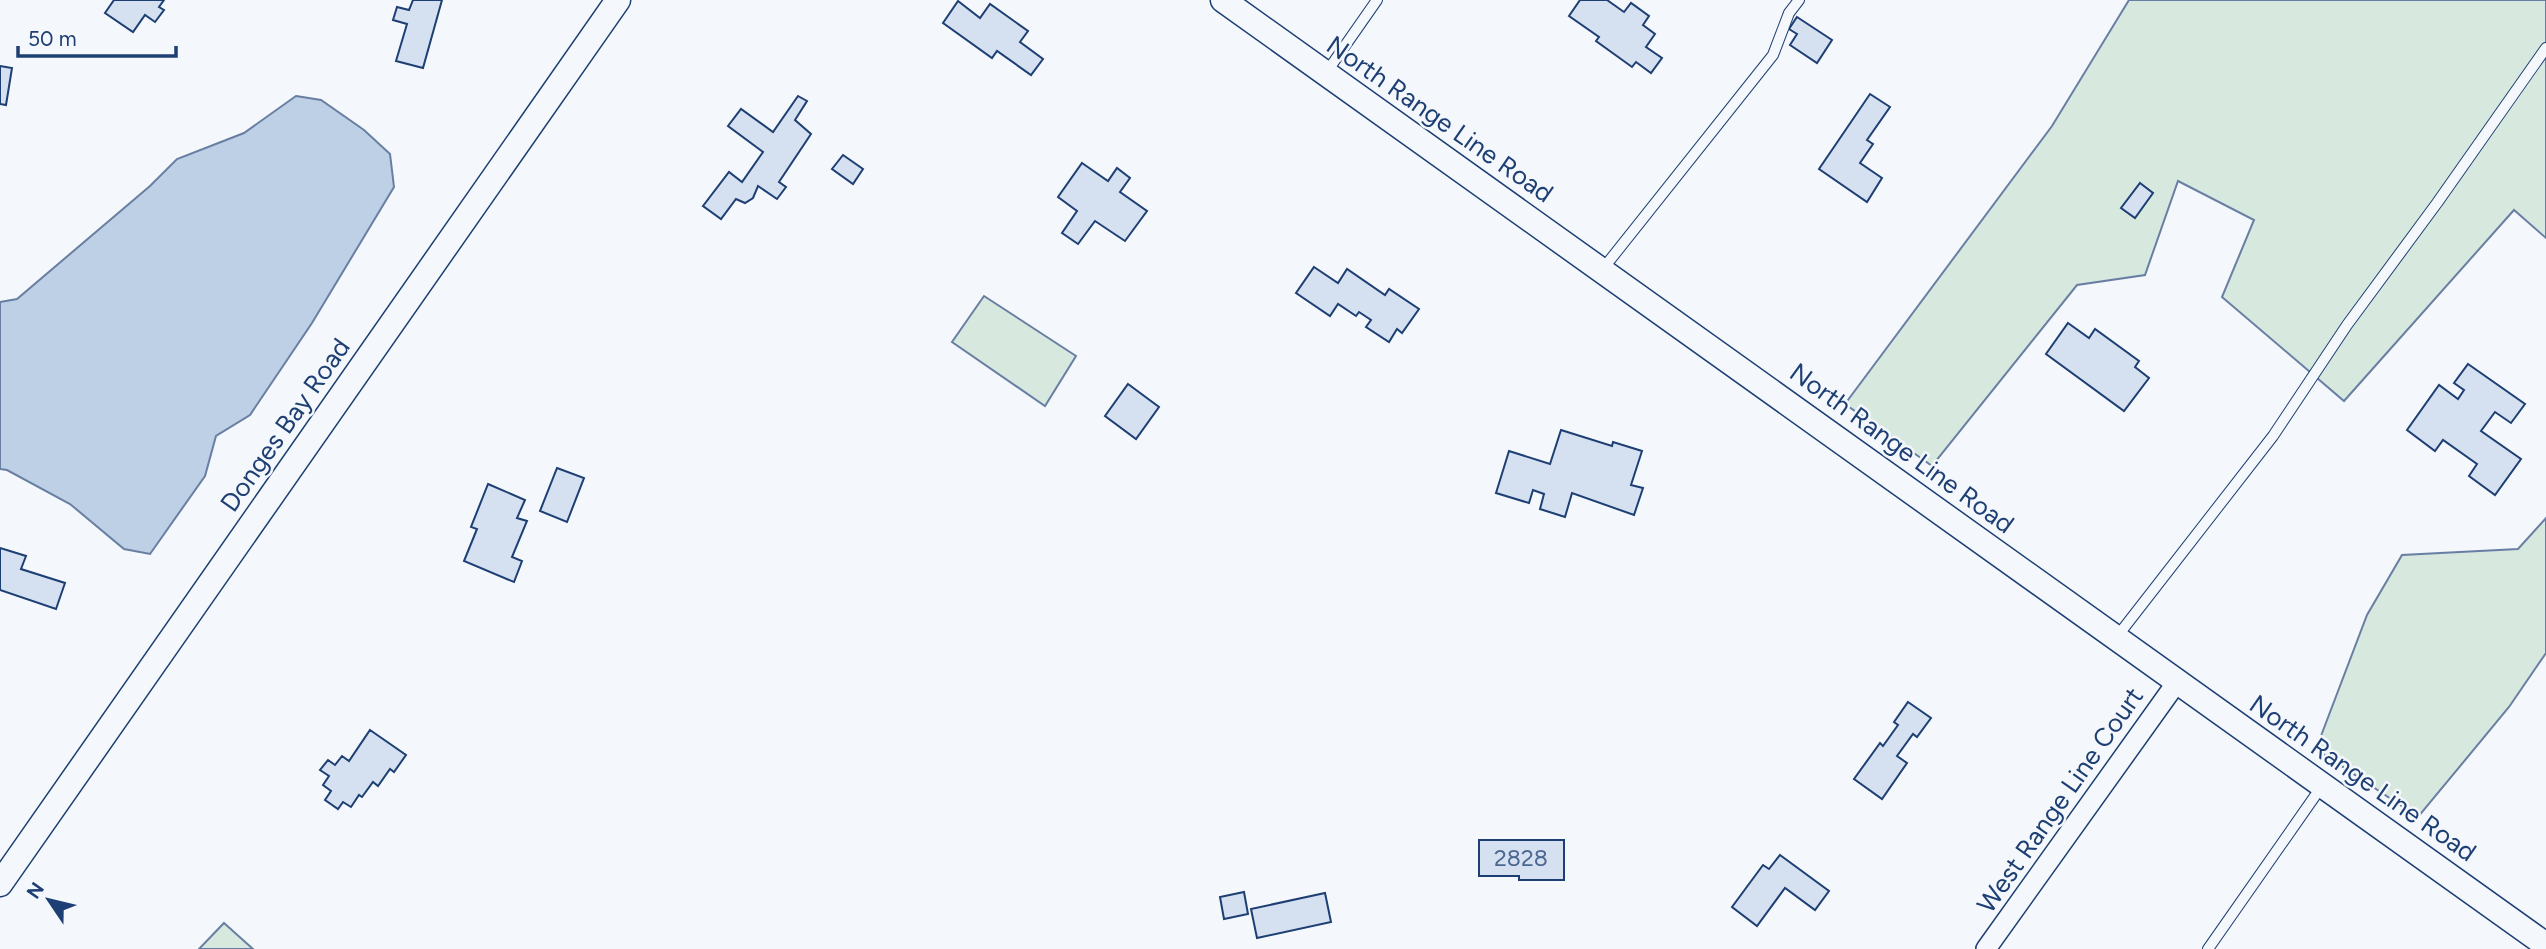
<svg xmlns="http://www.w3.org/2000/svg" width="2546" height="949" font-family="Figtree,sans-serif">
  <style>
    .green { fill: #d7e8df; stroke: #687fa3; stroke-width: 2 }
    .water { fill: #bed0e5; stroke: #687fa3; stroke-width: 2 }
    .building { fill: #d5e0f0; stroke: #1d3f73; stroke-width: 2 }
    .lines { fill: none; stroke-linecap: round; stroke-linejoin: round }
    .service-casing { stroke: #1d3f73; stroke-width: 12 }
    .minor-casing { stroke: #1d3f73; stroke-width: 22 }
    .tertiary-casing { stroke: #1d3f73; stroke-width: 27 }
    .service { stroke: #f4f7fb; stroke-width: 10 }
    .minor { stroke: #f4f7fb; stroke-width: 19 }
    .tertiary { stroke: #f4f7fb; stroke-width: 24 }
    .labels { text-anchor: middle; stroke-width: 5; stroke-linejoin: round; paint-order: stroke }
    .number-label { font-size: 23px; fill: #4b6792 }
    .street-label { font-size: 26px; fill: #1d3f73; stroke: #f4f7fb }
  </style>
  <rect width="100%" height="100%" fill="#f4f7fb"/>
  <g class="green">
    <polygon points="2129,0 2546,0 2546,238 2514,210 2344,401 2222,297 2254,220 2178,181 2145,275 2077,285 1932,466 1845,404 2052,126"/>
    <polygon points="984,296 1076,356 1045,406 952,342"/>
    <polygon points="2546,518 2546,653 2509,707 2418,817 2316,749 2367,615 2402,555 2518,549"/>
    <polygon points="224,923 253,949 199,949"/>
  </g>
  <polygon class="water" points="296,96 321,100 364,130 390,154 394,187 312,323 250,415 216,436 205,476 150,554 124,549 70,504 7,470 0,469 0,302 17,299 150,186 177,159 244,133"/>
  <g class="building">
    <polygon points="114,0 164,0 159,7 164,10 155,22 145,15 133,32 105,13"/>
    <polygon points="413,0 442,0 423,68 396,61 407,24 393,20 397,7 409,10"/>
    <polygon points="1580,0 1607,0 1624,12 1631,3 1649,16 1643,25 1655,34 1646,47 1662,58 1651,73 1636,62 1632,67 1596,41 1599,37 1569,16"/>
    <polygon points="958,1 980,18 990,4 1028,31 1020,42 1043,59 1031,75 997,51 992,58 943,23"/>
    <polygon points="1797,17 1832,40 1817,63 1790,45 1797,34 1789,29"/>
    <polygon points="0,66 12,68 6,105 0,104"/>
    <polygon points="1870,94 1890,107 1867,140 1873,144 1860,163 1882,178 1867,202 1819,169"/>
    <polygon points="798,96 807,101 795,120 811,134 779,182 786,187 777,199 758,186 753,198 745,203 736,199 721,219 703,206 729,172 742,182 763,152 728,126 741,109 773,132"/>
    <polygon points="843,155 863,169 853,184 832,169"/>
    <polygon points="1082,163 1108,181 1117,168 1130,178 1120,192 1147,211 1125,241 1095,221 1078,244 1062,233 1077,211 1058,197"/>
    <polygon points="2140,183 2153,193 2135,218 2121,208"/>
    <polygon points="1314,267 1338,283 1347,269 1385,295 1389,289 1419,309 1402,333 1397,329 1389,342 1366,327 1371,320 1359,312 1356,316 1338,304 1330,316 1296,293"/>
    <polygon points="2068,323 2089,338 2095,329 2139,361 2135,367 2149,378 2124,411 2046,354"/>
    <polygon points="2468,364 2525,404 2511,423 2495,412 2481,431 2521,459 2495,495 2469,476 2477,464 2443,440 2435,451 2407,430 2439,385 2458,399 2464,390 2454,383"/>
    <polygon points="1128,384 1159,407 1136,439 1105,416"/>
    <polygon points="1561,430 1612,446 1613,442 1642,451 1631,485 1643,488 1634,515 1572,493 1565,517 1540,509 1544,494 1533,490 1529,503 1496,493 1509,451 1550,464"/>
    <polygon points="557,468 584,478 567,522 540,511"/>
    <polygon points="488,484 525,500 517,518 527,521 512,557 522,561 514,582 464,561 477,529 471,527"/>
    <polygon points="0,548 26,556 21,569 65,583 56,609 0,590"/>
    <polygon points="1908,702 1931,718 1917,737 1913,734 1897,756 1907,763 1882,799 1854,779 1880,743 1883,746 1898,725 1894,722"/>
    <polygon points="370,730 406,755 394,772 390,769 378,786 373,782 362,797 359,795 351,807 343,802 338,809 325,800 331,791 323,785 329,776 320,770 328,760 335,765 342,756 349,761"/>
    <polygon points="1479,840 1564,840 1564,880 1519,880 1519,876 1479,876"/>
    <polygon points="1780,855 1829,891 1815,910 1785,888 1757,926 1732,907 1763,865 1769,869"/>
    <polygon points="1244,892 1248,914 1224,919 1220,897"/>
    <polygon points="1325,893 1331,922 1257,938 1251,909"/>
  </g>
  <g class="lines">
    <g class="service-casing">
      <g id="service">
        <polyline points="1326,73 1377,0"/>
        <polyline points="1602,270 1773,55 1789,13 1799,0"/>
        <polyline points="2116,638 2273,436 2347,325 2437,203 2546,48"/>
        <polyline points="2208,949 2322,786"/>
      </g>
    </g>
    <g class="minor-casing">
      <polyline id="minor" points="1986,949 2177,682"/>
    </g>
    <g class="tertiary-casing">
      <g id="tertiary">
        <polyline points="1223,0 2546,945"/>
        <polyline points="0,884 618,0"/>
      </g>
    </g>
    <use href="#service" class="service"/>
    <use href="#minor" class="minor"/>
    <use href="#tertiary" class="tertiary"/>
  </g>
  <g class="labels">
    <g class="number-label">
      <text x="1521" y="866">2828</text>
    </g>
    <g class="street-label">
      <text transform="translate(1440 119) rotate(35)" y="9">North Range Line Road</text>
      <text transform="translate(285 425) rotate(-55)" y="9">Donges Bay Road</text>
      <text transform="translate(1902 448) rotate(36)" y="9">North Range Line Road</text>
      <text transform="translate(2363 778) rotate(35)" y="9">North Range Line Road</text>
      <text transform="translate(2060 800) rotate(-55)" y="9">West Range Line Court</text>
    </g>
  </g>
  <g transform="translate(49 900) rotate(305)" stroke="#f4f7fb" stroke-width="5" paint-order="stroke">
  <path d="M0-5L12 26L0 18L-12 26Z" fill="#1d3f73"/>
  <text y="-10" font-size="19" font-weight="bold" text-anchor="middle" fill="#1d3f73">N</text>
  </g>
  <path d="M18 46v10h158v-10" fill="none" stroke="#1d3f73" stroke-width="3.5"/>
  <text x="28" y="46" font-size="21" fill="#1d3f73" stroke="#f4f7fb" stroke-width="5" paint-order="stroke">50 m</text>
</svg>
